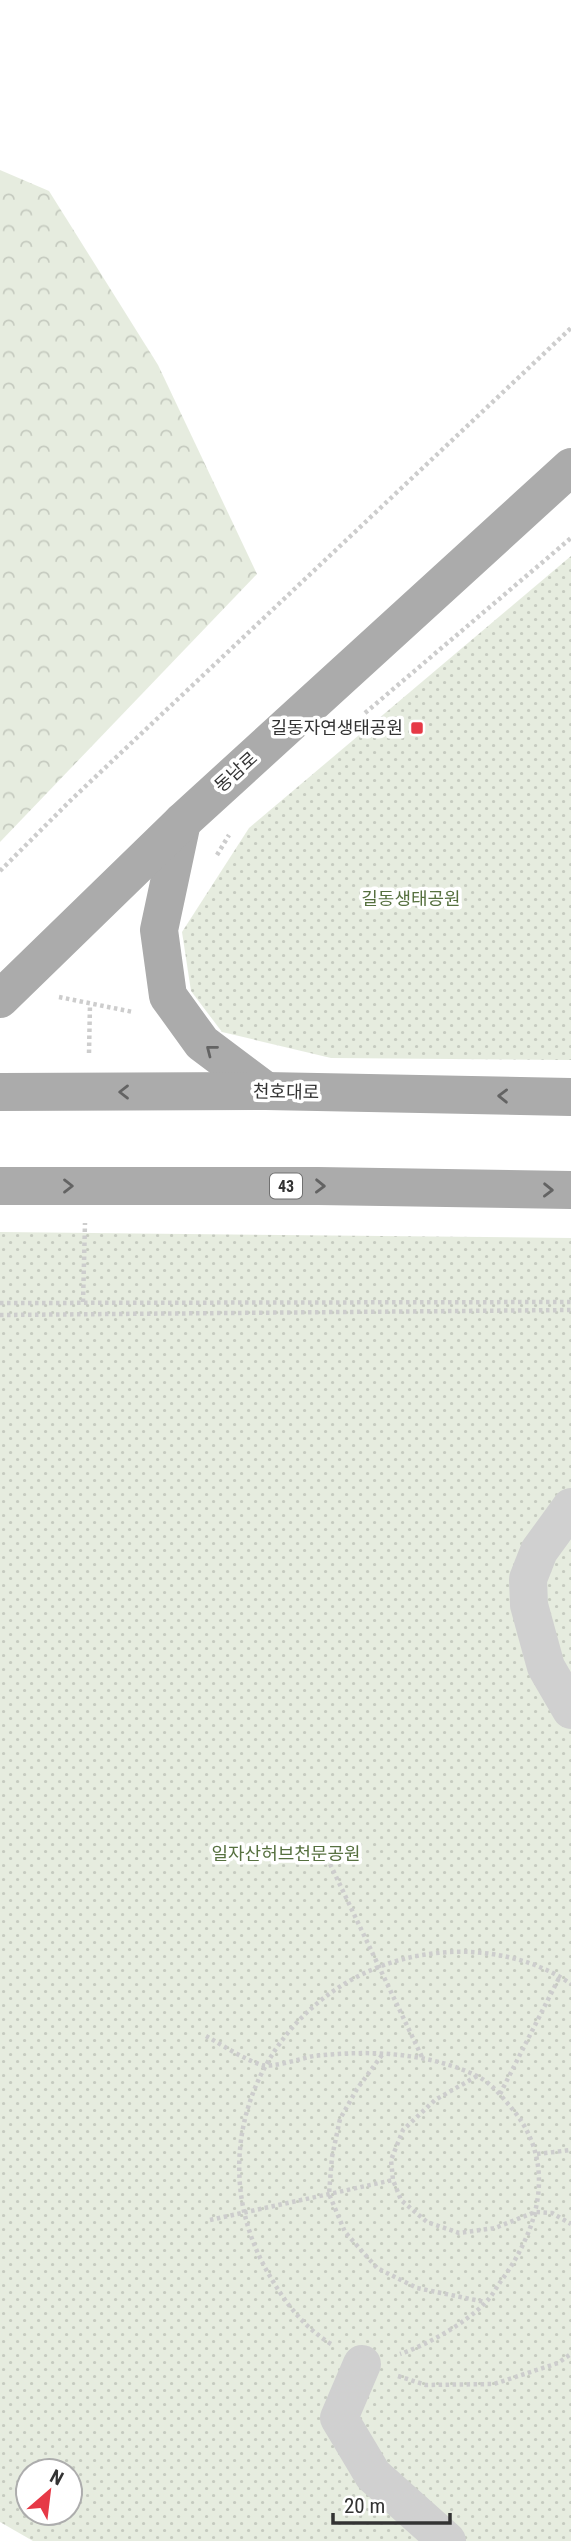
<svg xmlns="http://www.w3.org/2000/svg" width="571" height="2541" font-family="'Roboto Condensed','Noto Sans KR',sans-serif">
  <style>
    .forest { fill: url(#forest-crowns) }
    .park { fill: url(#park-dots); fill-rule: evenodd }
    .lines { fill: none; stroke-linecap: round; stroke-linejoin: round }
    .path { stroke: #cdcdcd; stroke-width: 4.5; stroke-dasharray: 3.5 3.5; stroke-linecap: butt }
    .minor { stroke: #d0d0d0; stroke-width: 38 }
    .major { stroke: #ababab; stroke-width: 38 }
    .oneway { stroke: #636363 }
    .poi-dot { fill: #e63946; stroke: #fff; stroke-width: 2.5 }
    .labels { text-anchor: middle; stroke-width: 7; stroke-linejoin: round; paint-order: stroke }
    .shield { fill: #fff; stroke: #707070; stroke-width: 2 }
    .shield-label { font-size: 16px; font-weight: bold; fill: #333 }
    .poi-label { font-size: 18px; fill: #333; stroke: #fff; text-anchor: end }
    .street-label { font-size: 18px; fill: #333; stroke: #fff }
    .park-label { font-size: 18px; fill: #56703f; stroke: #fff }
  </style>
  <defs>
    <pattern id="forest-crowns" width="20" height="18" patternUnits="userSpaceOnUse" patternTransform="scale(1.75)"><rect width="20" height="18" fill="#e6ecdf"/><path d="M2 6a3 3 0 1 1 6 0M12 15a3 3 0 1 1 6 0" fill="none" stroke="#c6cbc0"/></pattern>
    <pattern id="park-dots" width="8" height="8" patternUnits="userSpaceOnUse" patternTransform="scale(1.75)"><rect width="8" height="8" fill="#e6ecdf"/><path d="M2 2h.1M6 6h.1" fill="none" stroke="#c6cbc0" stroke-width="1.8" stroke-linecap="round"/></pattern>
  </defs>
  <rect width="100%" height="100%" fill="#fff"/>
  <polygon class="forest" points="0,170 49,191 158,365 257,574 0,842"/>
  <g class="park">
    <polygon points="571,556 571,1060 331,1058 222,1032 191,991 182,932 249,828"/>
    <path d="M0,1232L571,1238V2541H33L0,2522ZM28,2471H70V2513H28Z"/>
  </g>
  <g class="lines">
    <g class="path">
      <polyline points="365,713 571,538"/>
      <polyline points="217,855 229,835"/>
      <polyline points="0,871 72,799 571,328"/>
      <polyline points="59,997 133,1012"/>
      <polyline points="89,1053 90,1004"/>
      <polyline points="83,1302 85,1223"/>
      <polyline points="0,1303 571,1302"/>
      <polyline points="0,1315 571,1310"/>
      <polyline points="321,1845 422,2057"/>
      <path d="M206,2036C224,2046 243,2059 262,2065C273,2068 302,2058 314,2056C368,2050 426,2052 475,2075C491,2082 503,2098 514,2111C557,2165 539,2229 501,2281C496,2288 492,2296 486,2302C466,2323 427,2345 400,2354"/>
      <polyline points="382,2055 357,2089 340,2119 332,2157 329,2194 345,2232 377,2268 417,2288 485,2302"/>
      <polyline points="477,2076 435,2100 403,2130 391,2160 393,2180 401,2200 427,2222 459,2233 495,2228 535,2212 552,2213 571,2224"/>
      <polyline points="500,2094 560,1976"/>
      <polyline points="537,2154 571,2150"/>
      <polyline points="210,2220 393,2180"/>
      <path d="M331,2344C305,2328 286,2304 271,2278C184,2135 286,1960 450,1952C491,1950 537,1960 571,1984"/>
      <polyline points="398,2376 426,2385 494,2384 558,2363 571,2354"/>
    </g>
    <g class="minor">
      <polyline points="571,1507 539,1551 528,1579 529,1605 546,1667 571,1710"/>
      <polyline points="362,2364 339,2418 373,2475 447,2541"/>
    </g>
    <g class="major">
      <polyline points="182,822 159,930 168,996 202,1043 266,1091"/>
      <polyline points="0,999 182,822 571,467"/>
      <polyline points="0,1092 266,1091 571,1097"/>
      <polyline points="0,1186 318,1186 571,1190"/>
    </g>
  </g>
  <defs><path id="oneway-chevron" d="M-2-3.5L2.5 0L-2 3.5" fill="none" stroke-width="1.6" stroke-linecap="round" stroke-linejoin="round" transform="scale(1.75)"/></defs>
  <g class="oneway">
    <use href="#oneway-chevron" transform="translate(211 1050) rotate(-142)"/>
    <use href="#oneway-chevron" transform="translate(124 1092) rotate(180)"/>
    <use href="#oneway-chevron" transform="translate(503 1096) rotate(-179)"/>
    <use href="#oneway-chevron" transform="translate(68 1186)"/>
    <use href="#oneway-chevron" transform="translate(320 1186) rotate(1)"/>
    <use href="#oneway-chevron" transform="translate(548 1190) rotate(1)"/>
  </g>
  <rect class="poi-dot" x="410" y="721" width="14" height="14" rx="3.5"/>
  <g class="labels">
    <rect class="shield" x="270" y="1173.5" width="32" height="25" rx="5"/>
    <g class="shield-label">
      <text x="286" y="1192">43</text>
    </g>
    <g class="poi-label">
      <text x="403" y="734">길동자연생태공원</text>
    </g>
    <g class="street-label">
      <text transform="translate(236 772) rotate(-42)" y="6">동남로</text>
      <text transform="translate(286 1092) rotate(1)" y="6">천호대로</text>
    </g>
    <g class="park-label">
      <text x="411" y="905">길동생태공원</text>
      <text x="286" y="1860">일자산허브천문공원</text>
    </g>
  </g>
  <g transform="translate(49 2492) rotate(28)"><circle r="33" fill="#ffffff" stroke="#adadad" stroke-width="2"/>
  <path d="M0-5L12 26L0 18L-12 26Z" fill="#e63946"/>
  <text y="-10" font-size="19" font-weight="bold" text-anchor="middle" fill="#333333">N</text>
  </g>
  <path d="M333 2513v10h117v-10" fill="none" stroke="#333333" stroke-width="3.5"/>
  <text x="344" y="2513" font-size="21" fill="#333333" stroke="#ffffff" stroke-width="5" paint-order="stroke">20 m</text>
</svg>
